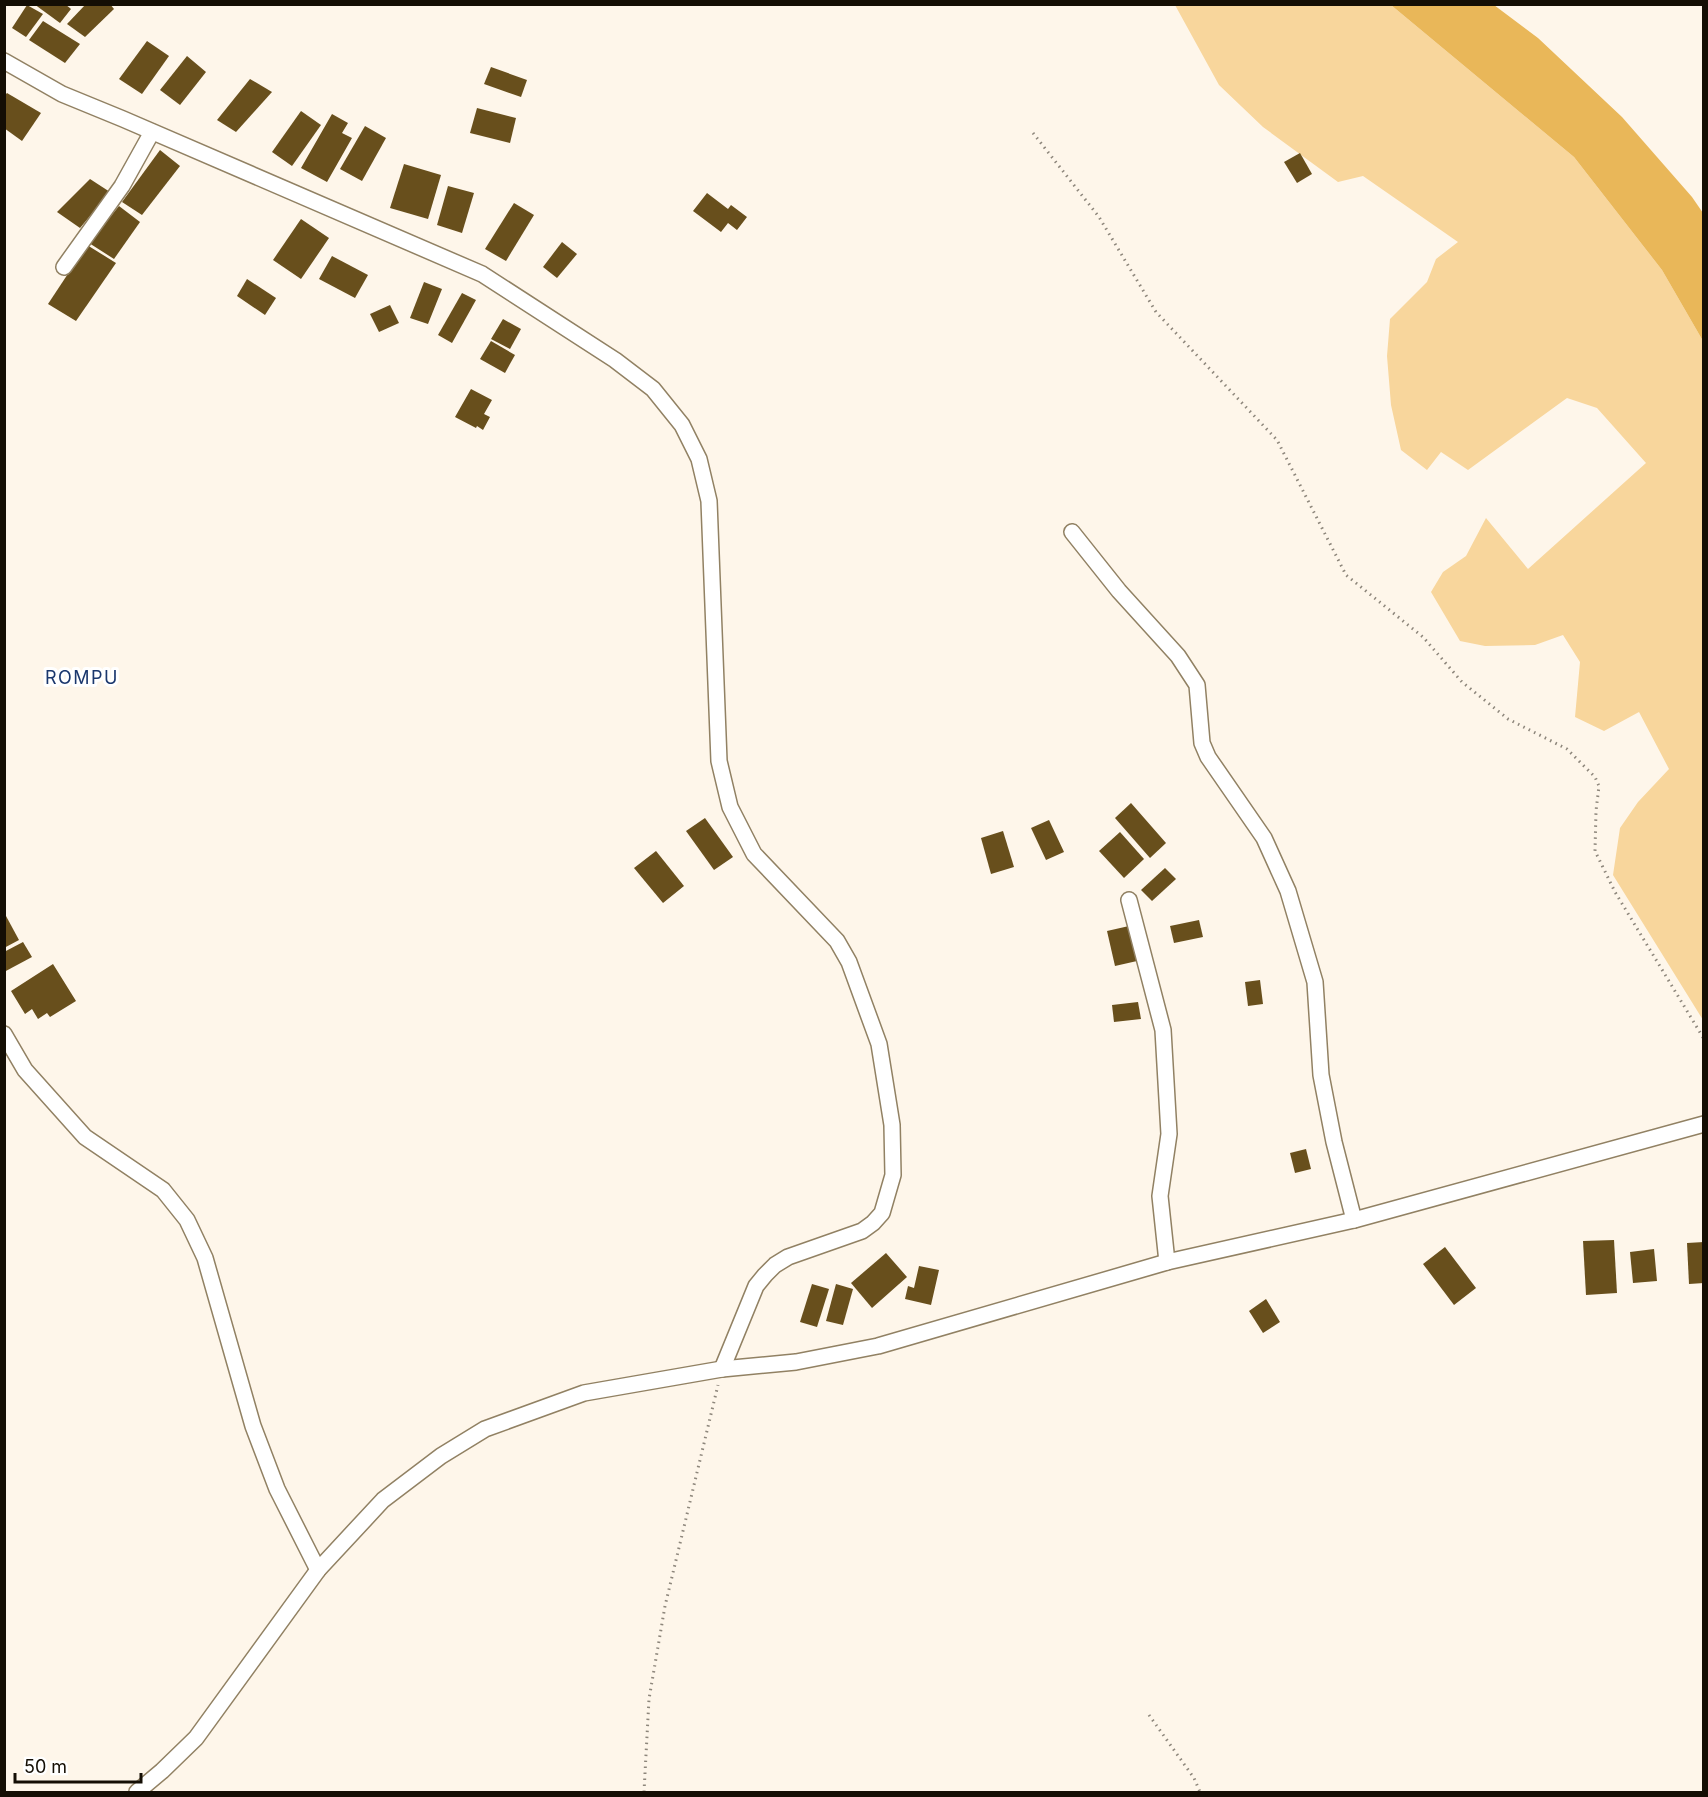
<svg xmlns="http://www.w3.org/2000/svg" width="1708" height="1797" font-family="Inter,sans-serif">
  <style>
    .green { fill: #f8d69c }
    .water { fill: #e9b759 }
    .building { fill: #684f1c }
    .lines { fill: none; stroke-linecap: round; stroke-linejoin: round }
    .street-casing { stroke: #918163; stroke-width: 18 }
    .path { stroke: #8d867b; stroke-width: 3; stroke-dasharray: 1.5 4.5; stroke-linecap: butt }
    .street { stroke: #fff; stroke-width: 15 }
    .labels { text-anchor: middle; stroke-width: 6; stroke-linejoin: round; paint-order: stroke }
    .quarter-label { font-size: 18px; letter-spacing: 1.5px; fill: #1a376d; stroke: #fff }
  </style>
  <rect width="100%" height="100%" fill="#fef6ea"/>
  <polygon class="green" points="1175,5 1391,5 1574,157 1662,270 1703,341 1703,1020 1613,875 1620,828 1638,802 1669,769 1639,712 1604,731 1575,717 1580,662 1563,635 1535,645 1485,646 1460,641 1431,592 1443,572 1466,556 1486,518 1528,569 1646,463 1597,408 1567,398 1468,470 1441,452 1427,470 1401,450 1391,405 1387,356 1390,319 1427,282 1436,259 1458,242 1363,176 1338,182 1263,127 1219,85"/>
  <polygon class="water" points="1391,5 1494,5 1538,38 1622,117 1692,197 1703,213 1703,341 1662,270 1574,157"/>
  <g class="building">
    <polygon points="34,4 65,4 71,9 60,23"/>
    <polygon points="86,4 110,4 114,9 85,37 67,24"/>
    <polygon points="27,5 43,14 26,37 12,28"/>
    <polygon points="43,21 80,44 65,63 29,40"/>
    <polygon points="147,41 169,56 142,94 119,79"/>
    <polygon points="187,56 206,72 180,105 160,90"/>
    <polygon points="491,67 527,80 521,97 484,84"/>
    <polygon points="250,79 272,92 236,132 217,120"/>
    <polygon points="7,93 41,113 22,141 4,128 4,96"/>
    <polygon points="477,108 516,118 510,143 470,133"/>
    <polygon points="301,111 321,125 292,166 272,152"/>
    <polygon points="332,114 348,123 342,133 352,138 327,182 301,168"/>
    <polygon points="365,126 386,138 362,181 340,169"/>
    <polygon points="160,150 180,166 142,215 122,202"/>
    <polygon points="1300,153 1312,174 1297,183 1284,162"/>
    <polygon points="404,164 441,175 428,219 390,208"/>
    <polygon points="90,179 110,192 80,228 57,212"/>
    <polygon points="448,186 474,193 462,233 437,225"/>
    <polygon points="707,193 728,209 731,205 747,217 737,230 728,223 721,232 693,211"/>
    <polygon points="514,203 534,215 506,261 485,249"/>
    <polygon points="119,206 140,222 114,259 89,243"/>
    <polygon points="301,219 329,238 301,279 273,260"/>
    <polygon points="562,242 577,254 557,278 543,267"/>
    <polygon points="87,245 116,263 76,321 48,304"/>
    <polygon points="332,256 368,275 355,298 319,279"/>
    <polygon points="247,279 276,298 265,315 237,296"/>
    <polygon points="424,282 442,289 428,324 410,318"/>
    <polygon points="462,293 476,300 452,343 438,335"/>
    <polygon points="390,305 399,323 379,332 370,314"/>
    <polygon points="503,319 521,329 510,349 491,339"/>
    <polygon points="491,341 515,355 505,373 480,359"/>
    <polygon points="471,389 492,400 484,414 490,417 483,430 477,426 476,428 455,417"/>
    <polygon points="1131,803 1166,843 1150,858 1115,818"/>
    <polygon points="705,818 733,857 714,870 686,831"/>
    <polygon points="1049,820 1064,852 1046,860 1031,828"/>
    <polygon points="1003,831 1014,867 991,874 981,838"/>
    <polygon points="1120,832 1144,859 1124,878 1099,851"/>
    <polygon points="656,851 684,886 663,903 634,868"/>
    <polygon points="1165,868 1176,879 1152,901 1141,890"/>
    <polygon points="6,916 19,940 4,948 4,917"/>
    <polygon points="1199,920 1203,937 1174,943 1170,926"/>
    <polygon points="1129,926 1137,961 1115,966 1107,931"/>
    <polygon points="23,942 32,957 4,972 4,952"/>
    <polygon points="53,964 76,1001 50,1017 47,1013 38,1019 32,1009 25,1014 11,991"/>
    <polygon points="1260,980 1263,1004 1248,1006 1245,982"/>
    <polygon points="1138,1002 1141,1019 1114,1022 1112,1005"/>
    <polygon points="1306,1149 1311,1169 1295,1173 1290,1153"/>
    <polygon points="1614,1240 1617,1293 1586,1295 1583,1241"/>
    <polygon points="1704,1242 1704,1283 1689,1284 1687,1243"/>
    <polygon points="1445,1247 1476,1288 1454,1305 1423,1264"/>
    <polygon points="1654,1249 1657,1281 1633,1283 1630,1252"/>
    <polygon points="886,1253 907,1277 872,1308 851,1283"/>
    <polygon points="919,1266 939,1270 931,1305 905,1299 908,1286 914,1288"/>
    <polygon points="812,1284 829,1289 817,1327 800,1322"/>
    <polygon points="836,1284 853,1289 843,1325 826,1321"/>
    <polygon points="1266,1299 1280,1322 1263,1333 1249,1311"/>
  </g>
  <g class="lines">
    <g class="street-casing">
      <g id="street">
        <polyline points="4,61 62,94 123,119 482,274 615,360 653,389 682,425 699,459 709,501 719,761 730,807 754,854 837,941 849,962 879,1044 892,1125 893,1175 882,1213 873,1223 862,1231 788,1257 775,1265 765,1275 756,1286 722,1369"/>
        <polyline points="64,267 122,186 152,132"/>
        <polyline points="1072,532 1119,591 1178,656 1197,685 1202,743 1208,757 1264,838 1288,891 1315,982 1321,1075 1334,1142 1354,1220"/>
        <polyline points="1129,900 1163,1030 1169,1134 1160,1196 1167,1262"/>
        <polyline points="4,1034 25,1070 85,1137 163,1190 187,1220 205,1258 253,1426 277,1489 318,1570"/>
        <polyline points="137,1792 162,1771 196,1738 318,1570 383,1500 441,1456 485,1429 584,1393 722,1369 796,1362 878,1346 1167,1262 1354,1220 1704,1124"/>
      </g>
    </g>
    <g class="path">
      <polyline points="1033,133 1099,217 1156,312 1277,440 1346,575 1423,637 1462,682 1508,719 1567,749 1595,777 1599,786 1596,811 1595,851 1615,892 1704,1039"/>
      <polyline points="1149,1715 1194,1778 1200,1792"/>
      <polyline points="644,1792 649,1699 665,1606 718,1385"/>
    </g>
    <use href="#street" class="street"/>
  </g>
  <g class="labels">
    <g class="quarter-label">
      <text x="82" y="684">ROMPU</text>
    </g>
  </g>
  <rect width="1708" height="1797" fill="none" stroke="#140e04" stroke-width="12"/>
  <path d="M15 1773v9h126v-9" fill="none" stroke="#140e04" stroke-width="3"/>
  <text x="24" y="1773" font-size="18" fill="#140e04" stroke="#ffffff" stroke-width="4.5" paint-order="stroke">50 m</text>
</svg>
